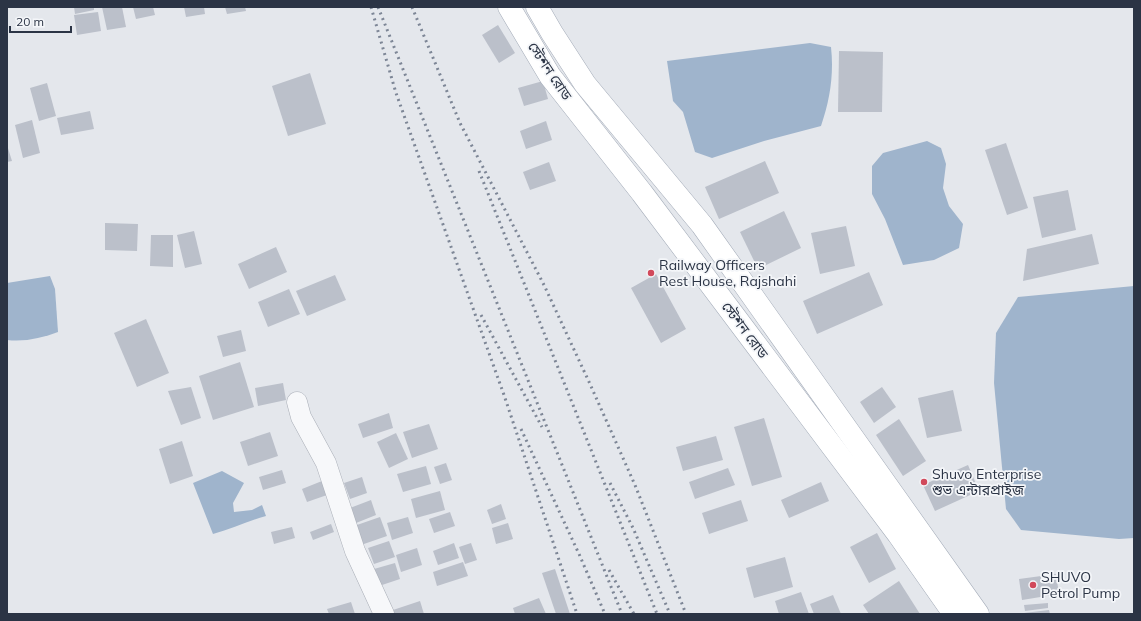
<svg xmlns="http://www.w3.org/2000/svg" width="1141" height="621" font-family="Mulish,'Noto Sans Bengali',sans-serif">
  <style>
    .water { fill: #9fb4cc }
    .building { fill: #bbc0ca }
    .lines { fill: none; stroke-linecap: round; stroke-linejoin: round }
    .street-casing { stroke: #a9aeb7; stroke-width: 21 }
    .primary-casing { stroke: #a3abb8; stroke-width: 23 }
    .street { stroke: #f7f8fa; stroke-width: 20 }
    .primary { stroke: #fff; stroke-width: 22 }
    .rail { stroke: #7d8696; stroke-width: 3; stroke-dasharray: 2 4; stroke-linecap: butt }
    .poi-dot { fill: #d1495b; stroke: #f4f6f9; stroke-width: 1.5 }
    .labels { text-anchor: middle; stroke-width: 3.5; stroke-linejoin: round; paint-order: stroke }
    .street-label { font-size: 14px; fill: #2b3445; stroke: #f4f6f9 }
    .poi-label { font-size: 14px; fill: #2b3445; stroke: #f4f6f9; text-anchor: start }
  </style>
  <rect width="100%" height="100%" fill="#e4e7ec"/>
  <g class="water">
    <path d="M810,43L831,47C834,74 830,100 821,126L764,141L712,158L695,152L683,112L673,101L667,61Z"/>
    <polygon points="927,141 941,148 946,164 943,188 949,206 963,224 959,248 934,260 903,265 885,219 872,194 872,166 883,153"/>
    <path d="M50,276L55,289L58,332C42,338 25,342 7,340V283Z"/>
    <polygon points="1134,286 1134,538 1119,539 1021,530 1006,509 994,383 996,333 1018,297"/>
    <path d="M222,471L244,483L233,503L234,512L252,510L262,505L266,516C248,521 232,529 213,534L193,483Z"/>
  </g>
  <g class="building">
    <polygon points="74,7 94,7 94,10 75,14"/>
    <polygon points="102,7 122,7 126,27 107,30"/>
    <polygon points="133,7 153,7 155,15 136,19"/>
    <polygon points="184,7 204,7 205,14 186,17"/>
    <polygon points="225,7 245,7 246,11 227,14"/>
    <polygon points="98,12 101,31 77,35 74,15"/>
    <polygon points="498,25 515,53 499,63 482,35"/>
    <polygon points="839,51 883,52 882,112 838,112"/>
    <polygon points="310,73 326,124 288,136 272,86"/>
    <polygon points="543,81 548,99 524,106 518,88"/>
    <polygon points="47,83 56,116 39,121 30,88"/>
    <polygon points="90,111 94,129 61,135 57,118"/>
    <polygon points="32,120 40,153 23,158 15,125"/>
    <polygon points="546,121 552,140 526,149 520,131"/>
    <polygon points="1006,143 1028,208 1007,215 985,150"/>
    <polygon points="7,145 12,161 7,162"/>
    <polygon points="765,161 779,193 719,219 705,187"/>
    <polygon points="549,162 556,181 530,190 523,172"/>
    <polygon points="1068,190 1076,230 1042,238 1033,197"/>
    <polygon points="784,211 801,248 758,269 740,232"/>
    <polygon points="105,223 138,224 137,251 105,250"/>
    <polygon points="846,226 855,266 820,274 811,233"/>
    <polygon points="194,231 202,264 185,268 177,235"/>
    <polygon points="1092,234 1099,264 1023,281 1027,249"/>
    <polygon points="151,235 173,235 173,267 150,266"/>
    <polygon points="276,247 287,272 249,289 238,264"/>
    <polygon points="869,272 883,305 817,334 803,301"/>
    <polygon points="656,274 686,329 661,343 631,288"/>
    <polygon points="335,275 346,300 307,316 296,291"/>
    <polygon points="289,289 300,314 268,327 258,302"/>
    <polygon points="146,319 169,373 137,387 114,333"/>
    <polygon points="241,330 246,351 223,357 217,336"/>
    <polygon points="240,362 254,407 213,420 199,376"/>
    <polygon points="283,383 286,400 258,406 255,388"/>
    <polygon points="191,387 201,418 181,425 168,391"/>
    <polygon points="882,387 896,407 874,423 860,402"/>
    <polygon points="953,390 962,431 927,438 918,398"/>
    <polygon points="389,413 393,428 363,438 358,424"/>
    <polygon points="764,418 782,477 752,486 734,427"/>
    <polygon points="899,419 926,461 903,476 876,435"/>
    <polygon points="429,424 438,449 412,458 403,432"/>
    <polygon points="270,432 278,456 248,466 240,442"/>
    <polygon points="396,433 408,459 389,468 377,442"/>
    <polygon points="716,436 723,460 683,471 676,447"/>
    <polygon points="182,441 193,476 170,484 159,449"/>
    <polygon points="446,463 452,480 440,484 434,467"/>
    <polygon points="968,465 979,491 935,511 923,485"/>
    <polygon points="426,466 431,484 403,492 397,474"/>
    <polygon points="728,468 735,485 695,499 689,482"/>
    <polygon points="282,470 286,483 263,490 259,477"/>
    <polygon points="362,477 367,493 350,499 344,483"/>
    <polygon points="322,481 327,495 307,502 302,489"/>
    <polygon points="821,482 829,501 789,518 781,500"/>
    <polygon points="440,491 445,510 416,518 411,499"/>
    <polygon points="371,500 376,515 356,523 350,508"/>
    <polygon points="741,500 748,521 709,534 702,513"/>
    <polygon points="501,504 506,519 492,524 487,510"/>
    <polygon points="450,512 455,526 434,533 429,519"/>
    <polygon points="380,517 387,536 361,545 354,526"/>
    <polygon points="408,517 413,533 392,540 387,523"/>
    <polygon points="508,523 513,539 496,544 492,528"/>
    <polygon points="331,524 334,532 313,540 310,532"/>
    <polygon points="292,527 295,538 274,544 271,532"/>
    <polygon points="877,533 896,569 869,583 850,547"/>
    <polygon points="389,541 395,557 374,564 368,548"/>
    <polygon points="454,543 459,558 438,565 433,551"/>
    <polygon points="471,543 477,560 465,564 459,547"/>
    <polygon points="417,548 422,565 401,572 396,555"/>
    <polygon points="785,557 793,587 754,598 746,568"/>
    <polygon points="463,562 468,576 437,586 433,572"/>
    <polygon points="395,563 400,579 379,586 374,569"/>
    <polygon points="555,569 570,614 556,614 542,573"/>
    <polygon points="1056,574 1059,594 1022,600 1019,579"/>
    <polygon points="899,581 920,614 869,614 863,605"/>
    <polygon points="801,592 809,614 779,614 775,601"/>
    <polygon points="833,595 841,614 814,614 810,604"/>
    <polygon points="539,598 546,614 515,614 513,608"/>
    <polygon points="420,601 424,614 391,614 390,611"/>
    <polygon points="351,602 355,614 329,614 327,609"/>
    <polygon points="1048,603 1048,608 1025,611 1024,605"/>
    <polygon points="1049,610 1050,614 1024,614 1024,613"/>
  </g>
  <g class="lines">
    <g class="street-casing">
      <polyline id="street" points="297,402 301,417 326,463 355,551 384,614"/>
    </g>
    <g class="primary-casing">
      <g id="primary">
        <polyline points="509,7 550,76 642,193 898,534 954,614"/>
        <polyline points="537,7 552,33 585,84 702,225 978,614"/>
      </g>
    </g>
    <use href="#street" class="street"/>
    <use href="#primary" class="primary"/>
    <g class="rail">
      <polyline points="371,7 396,93 504,395 577,614"/>
      <polyline points="378,7 622,614"/>
      <polyline points="412,7 460,123 544,285 590,384 635,485 686,614"/>
      <polyline points="479,171 657,614"/>
      <polyline points="481,315 542,427"/>
      <polyline points="521,429 579,554 605,614"/>
      <polyline points="610,483 633,528 670,614"/>
      <polyline points="609,570 634,614"/>
    </g>
  </g>
  <g class="poi-dot">
    <circle cx="651" cy="273" r="4"/>
    <circle cx="924" cy="482" r="4"/>
    <circle cx="1033" cy="585" r="4"/>
  </g>
  <g class="labels">
    <g class="street-label">
      <text transform="translate(550 71) rotate(56)" y="5">স্টেশন রোড</text>
      <text transform="translate(745 330) rotate(53)" y="5">স্টেশন রোড</text>
    </g>
    <g class="poi-label">
      <text x="659" y="270">Railway Officers<tspan x="659" dy="16">Rest House, Rajshahi</tspan></text>
      <text x="932" y="479">Shuvo Enterprise<tspan x="932" dy="16">শুভ এন্টারপ্রাইজ</tspan></text>
      <text x="1041" y="582">SHUVO<tspan x="1041" dy="16">Petrol Pump</tspan></text>
    </g>
  </g>
  <rect width="1141" height="621" fill="none" stroke="#2b3445" stroke-width="16"/>
  <path d="M10 26v6h61v-6" fill="none" stroke="#2b3445" stroke-width="2"/>
  <text x="16" y="26" font-size="12" fill="#2b3445" stroke="#f4f6f9" stroke-width="3" paint-order="stroke">20 m</text>
</svg>
